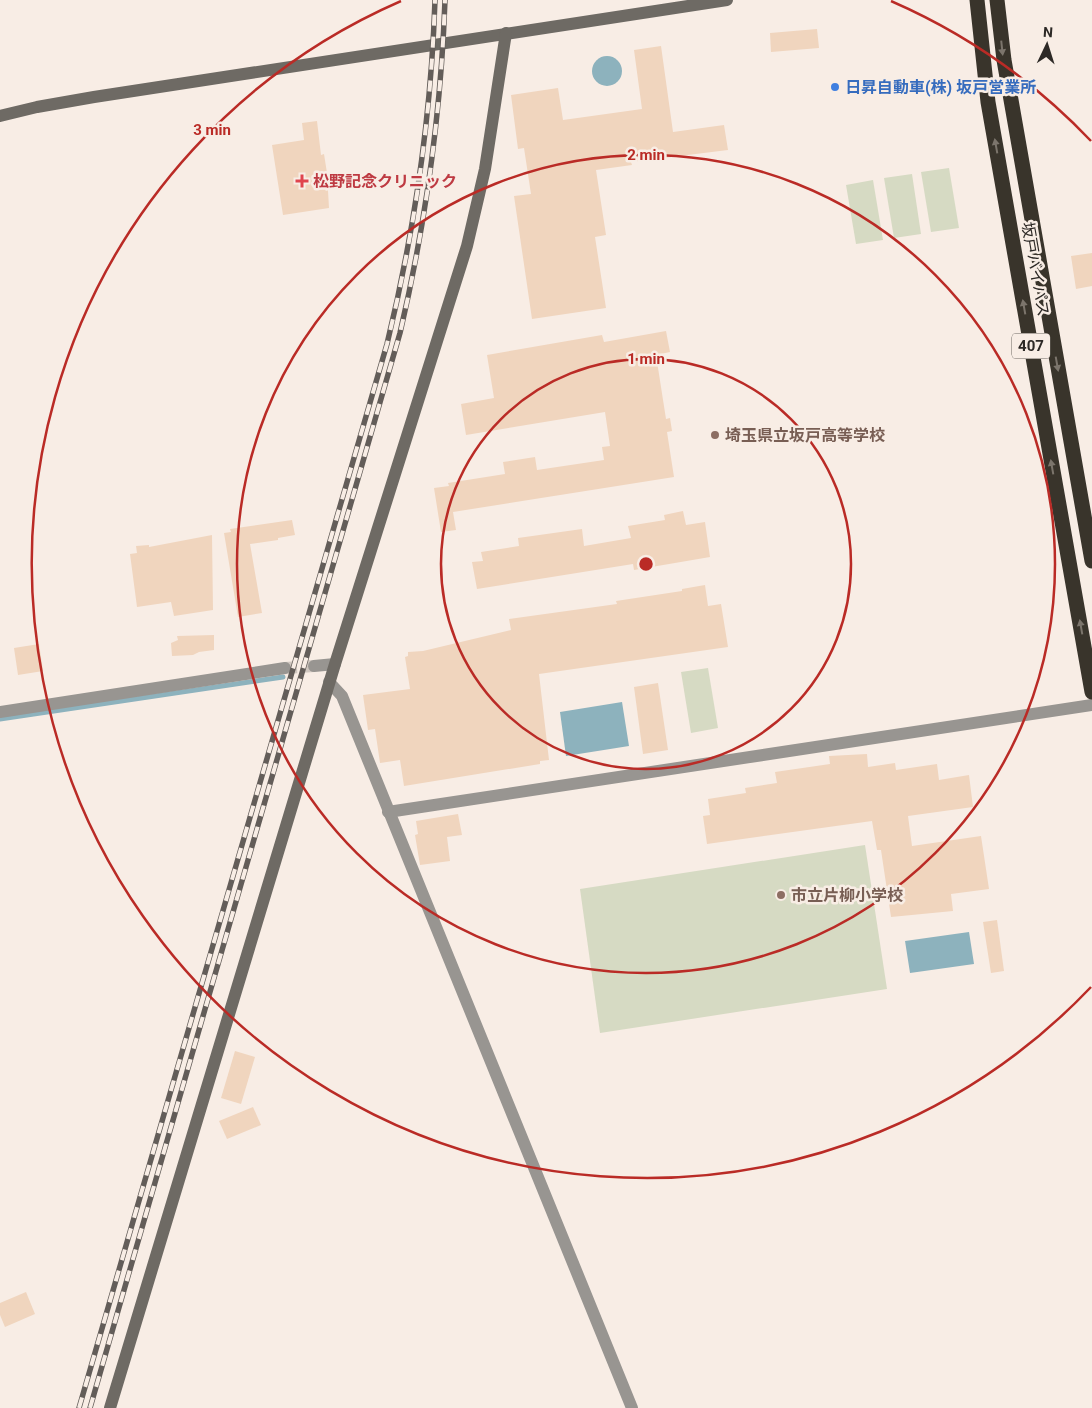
<svg xmlns="http://www.w3.org/2000/svg" width="1092" height="1408" font-family="Roboto,'Noto Sans JP',sans-serif">
  <style>
    .green { fill: #d6dac3 }
    .water { fill: #8db2bd }
    .lines { fill: none; stroke-linecap: round; stroke-linejoin: round }
    .stream { stroke: #8db2bd; stroke-width: 5 }
    .building { fill: #f0d5be }
    .street-tunnel { stroke: #cfc6bf; stroke-width: 12; stroke-dasharray: 12 6; stroke-linecap: butt }
    .street { stroke: #989591; stroke-width: 12 }
    .secondary { stroke: #6e6a64; stroke-width: 12 }
    .highway { stroke: #39342b; stroke-width: 15 }
    .rail-casing { stroke: #635d59; stroke-width: 5.5 }
    .rail { stroke: #f8ede5; stroke-width: 4; stroke-dasharray: 11; stroke-linecap: butt }
    .oneway { fill: #7c756c }
    .ring { fill: none; stroke: #ba2b26; stroke-width: 2.5 }
    .shop-dot { fill: #3f7fe0; stroke: #f8ede5; stroke-width: 2 }
    .health-dot { fill: #e0444e; stroke: #f8ede5; stroke-width: 2 }
    .education-dot { fill: #8d6e63; stroke: #f8ede5; stroke-width: 2 }
    .labels { text-anchor: middle; stroke-width: 5; stroke-linejoin: round; paint-order: stroke }
    .shield { fill: #f8ede5; stroke: #6a645f; stroke-width: 1 }
    .shield-label { font-size: 15px; font-weight: bold; fill: #2d2926 }
    .shop-label { font-size: 16px; font-weight: bold; fill: #366cbe; stroke: #f8ede5; text-anchor: start }
    .health-label { font-size: 16px; font-weight: bold; fill: #be3a42; stroke: #f8ede5; text-anchor: start }
    .street-label { font-size: 16px; fill: #2d2926; stroke: #f8ede5 }
    .education-label { font-size: 16px; font-weight: bold; fill: #785e54; stroke: #f8ede5; text-anchor: start }
    .centre { fill: #ba2b26; stroke: #f8ede5; stroke-width: 2.5 }
    .ring-label { font-size: 15px; text-anchor: middle; font-weight: bold; fill: #ba2b26; stroke: #f8ede5; stroke-width: 5; stroke-linejoin: round; paint-order: stroke }
  </style>
  <rect width="100%" height="100%" fill="#f8ede5"/>
  <g class="green">
    <polygon points="949,168 959,228 931,232 921,172"/>
    <polygon points="912,174 921,234 894,238 884,178"/>
    <polygon points="873,180 883,240 856,244 846,185"/>
    <polygon points="708,668 718,728 691,733 681,672"/>
    <polygon points="865,845 887,989 600,1033 580,889"/>
  </g>
  <g class="water">
    <circle cx="607" cy="71" r="15"/>
    <polygon points="622,702 629,746 566,756 560,712"/>
    <polygon points="969,932 974,964 910,973 905,941"/>
  </g>
  <g class="lines">
    <polyline class="stream" points="0,719 283,677"/>
  </g>
  <g class="building">
    <polygon points="817,29 819,48 771,52 770,33"/>
    <polygon points="661,46 673,132 724,125 728,150 631,162 632,165 596,170 606,235 595,237 606,308 532,319 514,196 531,194 524,148 518,149 511,95 558,88 563,120 642,109 634,50"/>
    <polygon points="317,121 321,155 324,154 327,173 329,208 283,215 272,145 304,140 302,123"/>
    <polygon points="1092,253 1092,286 1076,289 1071,256"/>
    <polygon points="666,331 670,352 656,355 666,419 670,418 672,431 667,432 674,477 453,512 456,530 441,532 434,488 449,486 448,483 505,474 503,462 516,460 535,457 537,470 604,460 602,447 610,446 605,412 466,435 461,404 494,398 487,355 602,335 604,342"/>
    <polygon points="683,511 686,525 705,522 710,557 634,570 633,564 477,589 472,562 483,561 481,552 519,546 518,538 582,529 584,546 631,538 628,526 665,520 664,515"/>
    <polygon points="292,520 295,535 278,538 278,540 250,544 262,613 238,617 224,533 231,532 230,529"/>
    <polygon points="212,535 213,610 174,616 171,602 137,607 130,554 137,553 136,546 149,545 149,547"/>
    <polygon points="705,585 708,606 721,604 728,647 539,674 549,760 540,761 540,764 404,786 400,760 380,763 375,729 368,730 363,695 410,689 405,657 408,656 408,652 423,651 511,630 509,619 617,604 616,601 682,591 682,589"/>
    <polygon points="214,635 214,650 199,652 193,655 172,656 171,643 178,640 177,636"/>
    <polygon points="39,644 43,671 18,675 14,648"/>
    <polygon points="658,683 668,750 643,754 634,687"/>
    <polygon points="867,754 868,767 895,763 896,770 937,764 939,780 969,775 973,807 908,816 912,846 981,836 989,889 951,894 953,911 891,917 881,850 877,850 872,821 707,844 703,816 710,815 708,799 746,793 745,788 777,783 775,772 830,764 829,756"/>
    <polygon points="458,814 462,835 447,837 450,861 420,865 415,835 418,834 416,821"/>
    <polygon points="997,920 1004,971 991,973 983,922"/>
    <polygon points="235,1051 255,1057 241,1104 221,1098"/>
    <polygon points="253,1107 261,1125 227,1139 219,1121"/>
    <polygon points="26,1292 35,1314 5,1327 0,1315 0,1303"/>
  </g>
  <g class="lines">
    <polyline class="street-tunnel" points="285,668 314,666"/>
    <g class="street">
      <polyline points="314,666 335,664"/>
      <polyline points="329,682 342,696 632,1408"/>
      <polyline points="0,712 285,668"/>
      <polyline points="388,812 1092,705"/>
    </g>
    <g class="secondary">
      <polyline points="0,116 37,107 94,97 727,0"/>
      <polyline points="110,1408 335,664 467,246 485,169 506,33"/>
    </g>
    <g class="highway">
      <polyline points="977,0 988,102 1092,692"/>
      <polyline points="997,0 1004,60 1092,561"/>
    </g>
    <g class="rail-casing">
      <g id="rail">
        <path d="M79,1408L387,344C415,229 431,119 435,0"/>
        <path d="M90,1408L400,333C426,222 441,113 445,0"/>
      </g>
    </g>
    <use href="#rail" class="rail"/>
  </g>
  <defs><path id="oneway-solid" d="M-6-.8H1V-3.2L6.5 0L1 3.2V.8H-6Z" transform="scale(1.25)"/></defs>
  <g class="oneway">
    <use href="#oneway-solid" transform="translate(1002 48) rotate(84)"/>
    <use href="#oneway-solid" transform="translate(996 146) rotate(-100)"/>
    <use href="#oneway-solid" transform="translate(1024 307) rotate(-100)"/>
    <use href="#oneway-solid" transform="translate(1057 364) rotate(80)"/>
    <use href="#oneway-solid" transform="translate(1052 467) rotate(-100)"/>
    <use href="#oneway-solid" transform="translate(1081 627) rotate(-100)"/>
  </g>
  <g class="ring">
    <circle cx="646" cy="564" r="205"/>
    <circle cx="646" cy="564" r="409"/>
    <path d="M1091 987A614 614 0 1 1 401 1M891 1A614 614 0 0 1 1091 141"/>
  </g>
  <circle class="shop-dot" cx="835" cy="87" r="5"/>
  <path class="health-dot" d="M299.5 173.5h5v5h5v5h-5v5h-5v-5h-5v-5h5z"/>
  <g class="education-dot">
    <circle cx="715" cy="435" r="5"/>
    <circle cx="781" cy="895" r="5"/>
  </g>
  <g class="labels">
    <rect class="shield" x="1012" y="333.5" width="38" height="25" rx="4"/>
    <g class="shield-label">
      <text x="1031" y="351">407</text>
    </g>
    <g class="shop-label">
      <text x="845" y="93">日昇自動車(株) 坂戸営業所</text>
    </g>
    <g class="health-label">
      <text x="313" y="187">松野記念クリニック</text>
    </g>
    <g class="street-label">
      <text transform="translate(1036 269) rotate(80)" y="6">坂戸バイパス</text>
    </g>
    <g class="education-label">
      <text x="725" y="441">埼玉県立坂戸高等学校</text>
      <text x="791" y="901">市立片柳小学校</text>
    </g>
  </g>
  <circle cx="646" cy="564" r="8" class="centre"/>
  <g class="ring-label">
    <text x="212" y="135">3 min</text>
    <text x="646" y="160">2 min</text>
    <text x="646" y="364">1 min</text>
  </g>
  <g transform="translate(1047 45) rotate(4)" stroke="#f8ede5" stroke-width="4" paint-order="stroke">
  <path d="M0-4L9 19L0 12L-9 19Z" fill="#2d2926"/>
  <text y="-8" font-size="14" font-weight="bold" text-anchor="middle" fill="#2d2926">N</text>
  </g>
</svg>
